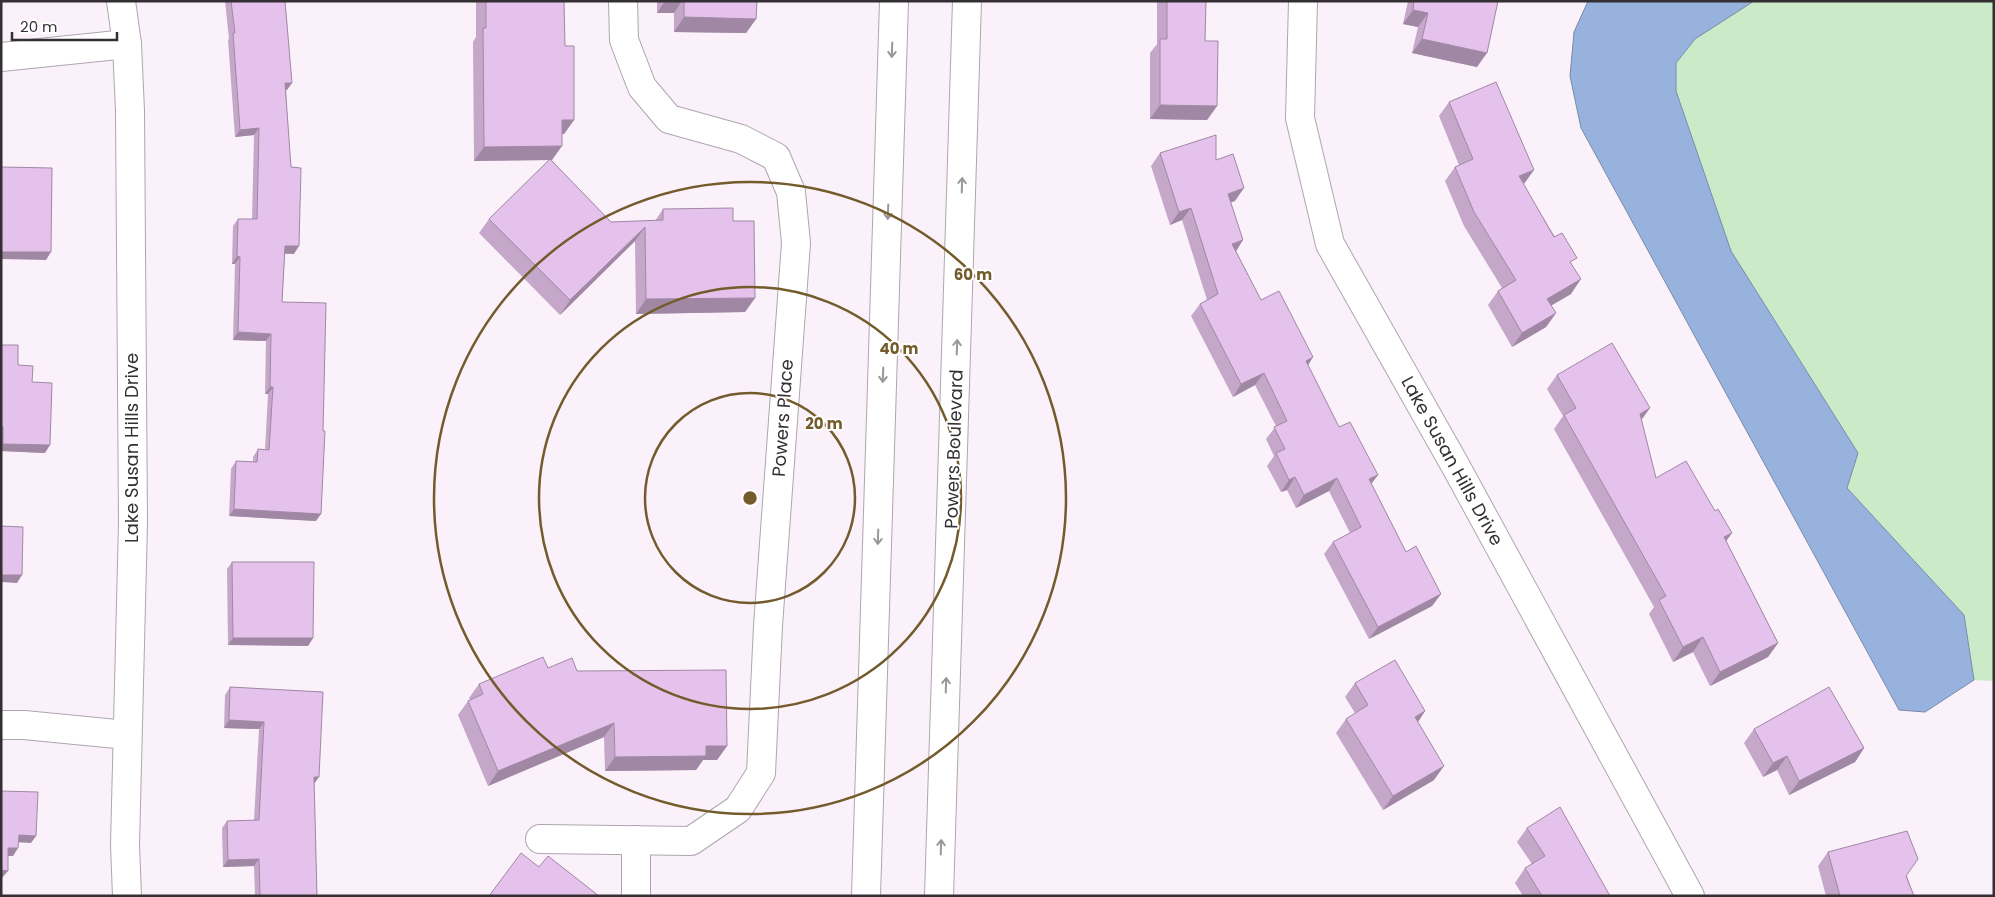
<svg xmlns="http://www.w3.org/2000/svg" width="1995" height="897" font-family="Poppins,sans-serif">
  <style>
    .green { fill: #caeac8 }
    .water { fill: #97b2dc; stroke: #798ba9 }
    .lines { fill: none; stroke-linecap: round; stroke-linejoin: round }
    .minor-casing { stroke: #aea6af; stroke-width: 30 }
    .major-casing { stroke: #aea6af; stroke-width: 30 }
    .minor { stroke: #fff; stroke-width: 28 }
    .major { stroke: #fff; stroke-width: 28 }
    .wall { fill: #c5a7ca }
    .shaded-wall { fill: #a088a4 }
    .building { fill: #e5c2eb; stroke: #a088a4 }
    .oneway { stroke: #999799 }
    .ring { fill: none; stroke: #735b2b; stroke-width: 2.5 }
    .labels { text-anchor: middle; stroke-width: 4; stroke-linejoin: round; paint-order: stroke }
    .street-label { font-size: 18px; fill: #332f33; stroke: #fff }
    .centre { fill: #735b2b; stroke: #fff; stroke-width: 2.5 }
    .ring-label { font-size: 15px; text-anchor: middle; font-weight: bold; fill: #735b2b; stroke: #fff; stroke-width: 4; stroke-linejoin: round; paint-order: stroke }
  </style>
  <rect width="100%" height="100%" fill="#faf1fb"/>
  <polygon class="green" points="1754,1 1994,1 1994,681 1974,680 1964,615 1847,488 1858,453 1731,251 1676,91 1676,63 1695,39"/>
  <polygon class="water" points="1588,1 1754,1 1695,39 1676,63 1676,91 1731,251 1858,453 1847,488 1964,615 1974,680 1925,712 1899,710 1581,128 1570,76 1574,32"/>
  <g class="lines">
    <g class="minor-casing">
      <g id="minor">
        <polyline points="121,1 127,44 130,111 133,523 125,845 127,896"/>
        <polyline points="1303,1 1300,118 1330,244 1455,465 1690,896"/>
        <polyline points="1,57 127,44"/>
        <polyline points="1,725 24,725 127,735"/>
        <polyline points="540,839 691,841 738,809 761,773 768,626 796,243 791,192 776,157 741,139 669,119 642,87 624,40 623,1"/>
        <polyline points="636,840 636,896"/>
      </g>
    </g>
    <g class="major-casing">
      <g id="major">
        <polyline points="866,896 894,1"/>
        <polyline points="939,896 967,1"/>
      </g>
    </g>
    <use href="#minor" class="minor"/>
    <use href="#major" class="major"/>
  </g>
  <g class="wall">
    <polygon points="225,1 285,1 287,90 286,90 294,254 285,254 282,302 316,521 229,516 231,469 236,461 253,462 253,457 258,449 265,450 268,394 265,394 266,341 233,340 235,264 232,264 233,226 238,219 252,219 254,135 235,137 228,40 229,39"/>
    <polygon points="476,1 567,1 567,2 564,2 565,46 574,120 564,134 562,134 552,160 551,160 611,222 655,221 663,209 733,221 755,298 745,312 636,314 635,241 560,315 479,233 489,219 549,160 474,161 473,42 476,37"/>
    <polygon points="657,1 757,1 756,19 746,33 674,32 674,13 657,13"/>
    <polygon points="1157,1 1206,1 1205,41 1217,106 1207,120 1150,119 1150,53 1157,44"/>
    <polygon points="1408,1 1498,1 1477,67 1412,53 1418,27 1403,24"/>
    <polygon points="1449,102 1523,184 1572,265 1571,294 1551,305 1556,313 1546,327 1512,347 1488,305 1498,291 1502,288 1464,226 1445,181 1455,167 1459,165 1439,116"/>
    <polygon points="1160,153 1216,160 1235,201 1231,202 1236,251 1261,300 1313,357 1308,365 1339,427 1371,484 1406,552 1441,594 1432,606 1369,639 1324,554 1333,542 1350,533 1329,491 1296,508 1287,490 1281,492 1267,466 1274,456 1266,439 1276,426 1255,385 1233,397 1191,316 1200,304 1207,300 1182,220 1170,225 1151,166"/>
    <polygon points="1,345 32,382 45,453 1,451"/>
    <polygon points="1557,375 1641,421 1656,478 1726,541 1778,643 1768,657 1710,686 1693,652 1673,662 1649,614 1654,607 1554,429 1563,416 1547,389"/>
    <polygon points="232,562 313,638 308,646 228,645 227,569"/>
    <polygon points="548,668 577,671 727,746 717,760 703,760 696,770 605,771 604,737 488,786 458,715 468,701 470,700 469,698 479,684"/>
    <polygon points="1355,683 1425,711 1418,722 1434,780 1383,810 1336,733 1346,719 1355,713 1345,697"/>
    <polygon points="230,687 323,692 314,784 317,896 255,896 254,866 223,867 222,828 227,821 254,820 259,729 224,728 225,695"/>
    <polygon points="1754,729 1864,748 1855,762 1789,795 1777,770 1763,777 1744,743"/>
    <polygon points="1527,828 1610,896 1523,896 1515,883 1525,868 1532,864 1517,842"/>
    <polygon points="1828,852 1907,876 1914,896 1826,896 1818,866"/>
  </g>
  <g class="shaded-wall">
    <polygon points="665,1 682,1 674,13 657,13"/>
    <polygon points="1413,10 1428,13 1418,27 1403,24"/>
    <polygon points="684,17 756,19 746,33 674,32"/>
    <polygon points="1422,39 1487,53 1477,67 1412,53"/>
    <polygon points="285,83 292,83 287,90 280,91"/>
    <polygon points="1160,105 1217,106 1207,120 1150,119"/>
    <polygon points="562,120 574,120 564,134 552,134"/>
    <polygon points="259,128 254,135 235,137 240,130"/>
    <polygon points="562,146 552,160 474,161 484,147"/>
    <polygon points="1534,170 1524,184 1519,176"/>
    <polygon points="1244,188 1235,201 1220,206 1228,194"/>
    <polygon points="1191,208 1182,220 1170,225 1179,212"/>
    <polygon points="645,227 635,241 560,315 570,300"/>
    <polygon points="1243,240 1235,253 1232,244"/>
    <polygon points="285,246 299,246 294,254 280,253"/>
    <polygon points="1,252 51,252 46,260 1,259"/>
    <polygon points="237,256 240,257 235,264 232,264"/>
    <polygon points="1581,279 1571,294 1537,314 1547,299"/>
    <polygon points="755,298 745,312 636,314 646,299"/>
    <polygon points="1556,313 1546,327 1512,347 1522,333"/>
    <polygon points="238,332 271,334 266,341 233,340"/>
    <polygon points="1313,357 1305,370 1306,361"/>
    <polygon points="1264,373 1255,385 1233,397 1241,384"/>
    <polygon points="270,387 273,387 268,394 265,394"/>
    <polygon points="1650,408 1640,422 1640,414"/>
    <polygon points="3,444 50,445 45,453 1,451 1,445"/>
    <polygon points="1378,475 1369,487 1369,479"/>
    <polygon points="1295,477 1287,490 1281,492 1289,480"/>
    <polygon points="1337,478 1329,491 1296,508 1304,495"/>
    <polygon points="234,509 321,514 316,521 229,516"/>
    <polygon points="1732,533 1722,547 1724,537"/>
    <polygon points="1,575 22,575 17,583 1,582"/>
    <polygon points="1441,594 1432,606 1369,639 1378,627"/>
    <polygon points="1703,637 1693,652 1673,662 1683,647"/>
    <polygon points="233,638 313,638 308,646 228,645"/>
    <polygon points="1778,643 1768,657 1710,686 1720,672"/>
    <polygon points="1425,711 1416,725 1415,717"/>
    <polygon points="229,720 264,722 259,729 224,728"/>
    <polygon points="614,723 604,737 488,786 498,771"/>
    <polygon points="706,746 727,746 717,760 703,760 696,770 605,771 615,757"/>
    <polygon points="1864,748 1855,762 1789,795 1799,781"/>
    <polygon points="1787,756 1777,770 1763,777 1773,763"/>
    <polygon points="1444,766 1434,780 1383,810 1393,796"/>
    <polygon points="314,777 319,777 314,784"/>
    <polygon points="19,835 36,836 31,843 14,842"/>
    <polygon points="8,848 18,848 13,856 3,856"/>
    <polygon points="259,859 254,866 223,867 228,860"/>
    <polygon points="1,870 8,871 2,878 1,878"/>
  </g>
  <g class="building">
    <polygon points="231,1 285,1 292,83 285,83 291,167 301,168 299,246 285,246 282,302 326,303 323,431 325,431 321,514 234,509 236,461 257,462 258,449 269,450 273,387 270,387 271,334 238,332 240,257 237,256 238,219 257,219 259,128 240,130 233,33 235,33"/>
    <polygon points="486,1 564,1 565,46 574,46 574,120 562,120 562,146 484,147 483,28 486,28"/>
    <polygon points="684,1 757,1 756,19 684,17"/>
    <polygon points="1167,1 1206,1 1205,41 1218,41 1217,106 1160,105 1160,39 1167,39"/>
    <polygon points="1414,1 1498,1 1487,53 1422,39 1428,13 1413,10"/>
    <polygon points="1496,82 1534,170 1519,176 1554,237 1562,233 1577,258 1570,262 1581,279 1547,299 1556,313 1522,333 1498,291 1516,280 1474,212 1455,167 1473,159 1449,102"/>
    <polygon points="1216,135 1216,160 1233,154 1244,188 1228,194 1243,240 1232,244 1261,300 1279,291 1313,357 1306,361 1339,427 1350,422 1378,475 1369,479 1406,552 1416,546 1441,594 1378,627 1333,542 1361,527 1337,478 1304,495 1295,477 1289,480 1276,453 1285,449 1274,427 1287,421 1264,373 1241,384 1200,304 1218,294 1191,208 1179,212 1160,153"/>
    <polygon points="550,159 611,222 663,220 663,209 733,208 733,221 754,221 755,298 646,299 645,227 570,300 489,219"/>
    <polygon points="1,167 52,168 51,252 1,252"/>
    <polygon points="1612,343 1650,408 1640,414 1656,478 1686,461 1715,511 1718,509 1732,533 1724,537 1778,643 1720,672 1703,637 1683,647 1659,600 1666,596 1564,415 1576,408 1557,375"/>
    <polygon points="1,345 18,345 18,365 33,366 32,382 52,383 50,445 3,444 3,427 1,427"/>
    <polygon points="1,526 23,527 22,575 1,575"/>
    <polygon points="232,562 314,562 313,638 233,638"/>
    <polygon points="543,657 548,668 572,658 577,671 726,670 727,746 706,746 706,756 615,757 614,723 498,771 468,701 483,694 479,684"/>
    <polygon points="1395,660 1425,711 1415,717 1444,766 1393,796 1346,719 1368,705 1355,683"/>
    <polygon points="230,687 323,692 319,777 314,777 317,896 260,896 259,859 228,860 227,821 259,820 264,722 229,720"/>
    <polygon points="1829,687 1864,748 1799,781 1787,756 1773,763 1754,729"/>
    <polygon points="1,791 38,792 36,836 19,835 18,848 8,848 8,871 1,870"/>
    <polygon points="1560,807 1610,896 1542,896 1525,868 1545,856 1527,828"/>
    <polygon points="1907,831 1918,859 1906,876 1914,896 1840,896 1828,852"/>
    <polygon points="521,853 539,867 548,856 599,896 489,896"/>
  </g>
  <defs><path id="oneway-shaft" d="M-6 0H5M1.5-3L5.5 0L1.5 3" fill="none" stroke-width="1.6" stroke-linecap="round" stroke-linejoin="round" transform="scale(1.25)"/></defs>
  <g class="oneway">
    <use href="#oneway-shaft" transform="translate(892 50) rotate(92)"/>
    <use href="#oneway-shaft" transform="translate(962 185) rotate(-88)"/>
    <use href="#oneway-shaft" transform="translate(888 212) rotate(92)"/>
    <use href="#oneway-shaft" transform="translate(957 347) rotate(-88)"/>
    <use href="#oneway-shaft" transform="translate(883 375) rotate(92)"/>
    <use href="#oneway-shaft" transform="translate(878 537) rotate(92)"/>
    <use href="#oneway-shaft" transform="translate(946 685) rotate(-88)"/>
    <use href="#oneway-shaft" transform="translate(941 847) rotate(-88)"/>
  </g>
  <g class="ring">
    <circle cx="750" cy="498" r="105"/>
    <circle cx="750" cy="498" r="211"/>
    <circle cx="750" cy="498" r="316"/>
  </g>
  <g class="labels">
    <g class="street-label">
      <text transform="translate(783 418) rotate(-86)" y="6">Powers Place</text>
      <text transform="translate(132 448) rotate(-90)" y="6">Lake Susan Hills Drive</text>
      <text transform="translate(954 449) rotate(-88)" y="6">Powers Boulevard</text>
      <text transform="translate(1452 461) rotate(61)" y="6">Lake Susan Hills Drive</text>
    </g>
  </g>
  <circle cx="750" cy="498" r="8" class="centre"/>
  <g class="ring-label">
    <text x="973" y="280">60 m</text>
    <text x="899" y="354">40 m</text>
    <text x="824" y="429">20 m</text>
  </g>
  <rect width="1995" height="897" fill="none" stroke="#332f33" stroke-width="5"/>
  <path d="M12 32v8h105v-8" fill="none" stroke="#332f33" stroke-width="2.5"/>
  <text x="20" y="32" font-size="15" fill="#332f33" stroke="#ffffff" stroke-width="4" paint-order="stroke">20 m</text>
</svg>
